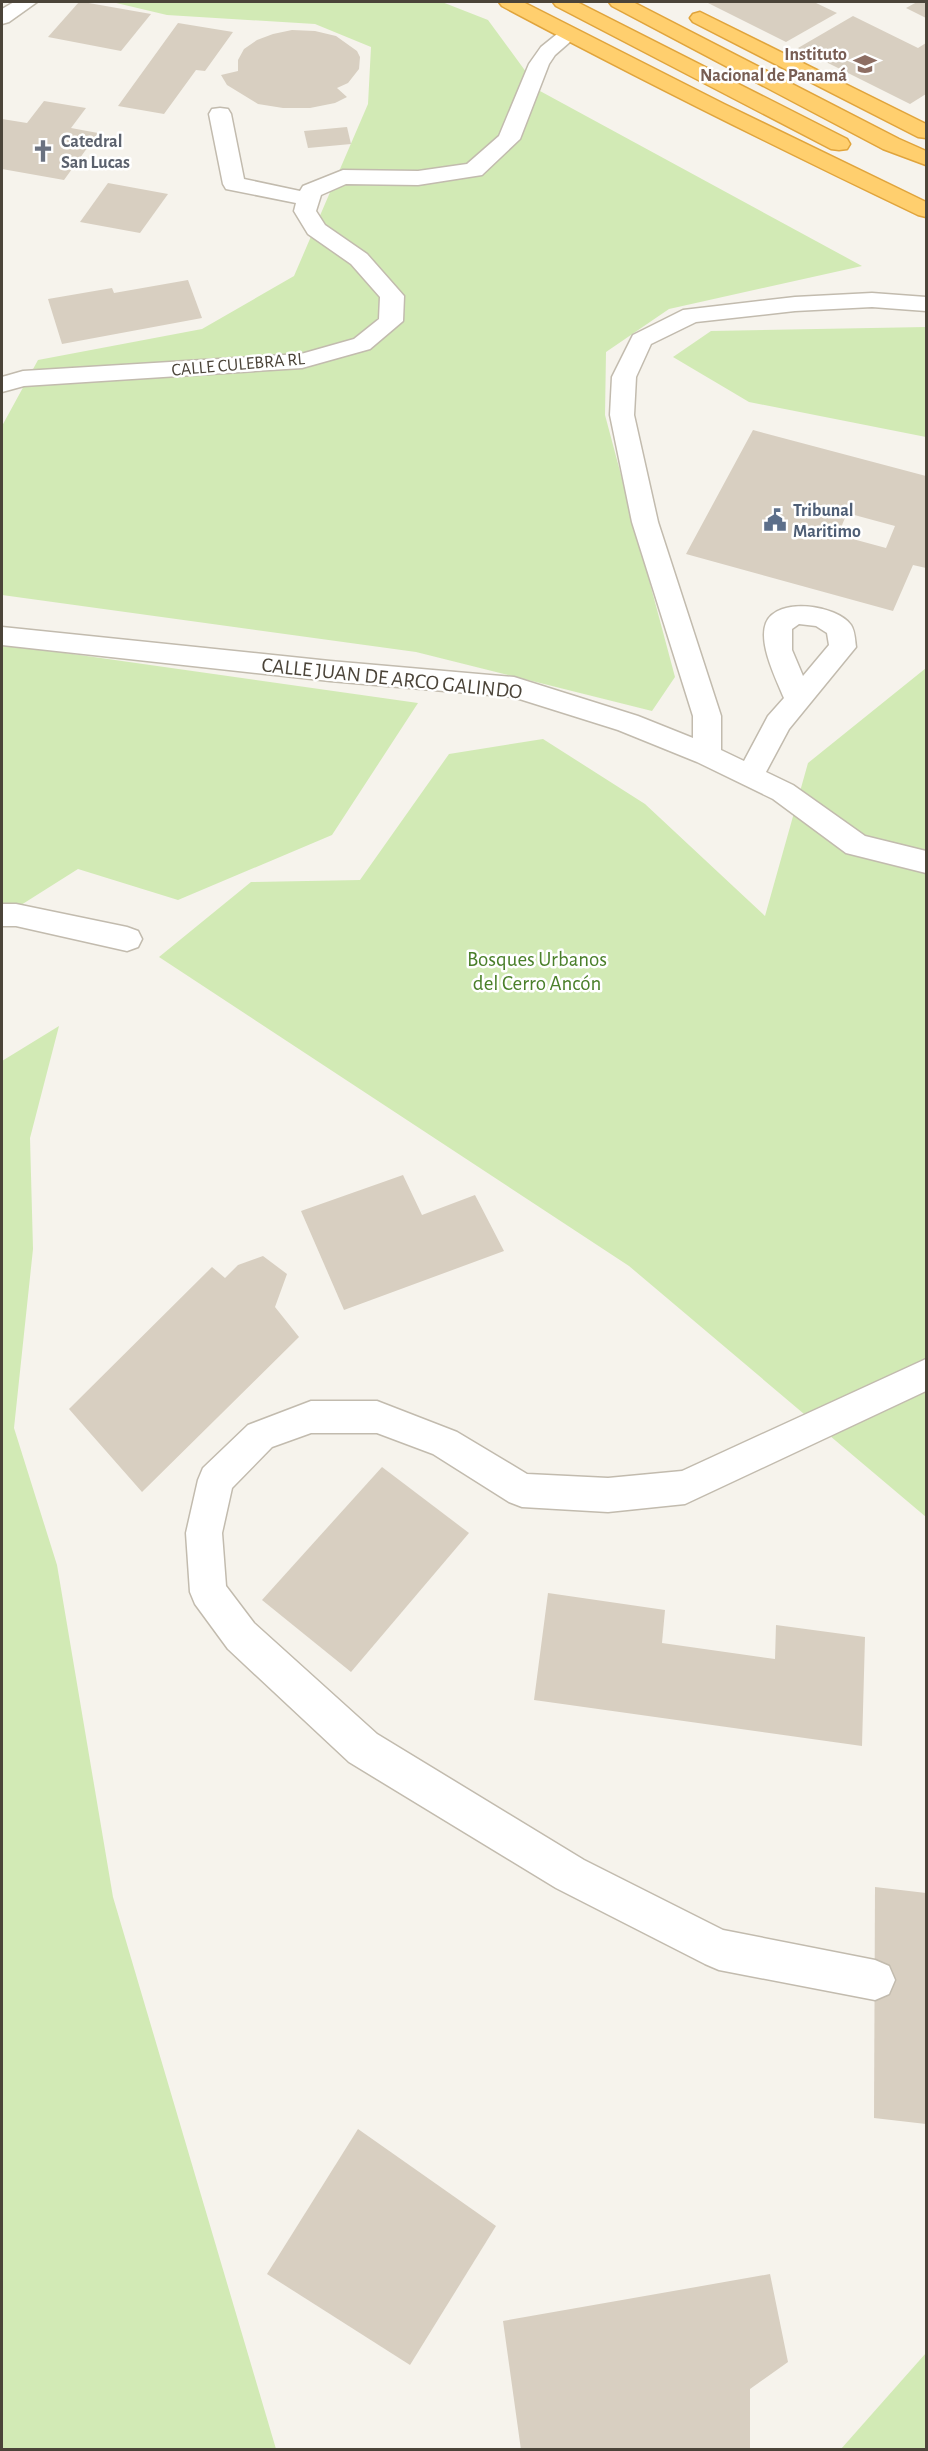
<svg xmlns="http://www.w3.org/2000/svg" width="928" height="2451" font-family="'Alegreya Sans',sans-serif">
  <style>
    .green { fill: #d2eab5 }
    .building { fill: #d8cfc1; fill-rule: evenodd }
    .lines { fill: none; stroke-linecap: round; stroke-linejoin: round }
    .minor-casing { stroke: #c2bbae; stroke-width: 3 }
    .highway-casing { stroke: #e0a43c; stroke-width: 3 }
    .minor { fill: #fff; fill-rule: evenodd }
    .highway { fill: #ffcf6e; fill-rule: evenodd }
    .labels { text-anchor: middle; stroke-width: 5; stroke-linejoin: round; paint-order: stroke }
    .far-education-label { font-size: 18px; font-weight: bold; fill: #785e54; stroke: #fff; text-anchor: end }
    .far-worship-label { font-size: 18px; font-weight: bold; fill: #5b616d; stroke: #fff; text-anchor: start }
    .far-street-label { font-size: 18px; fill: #4b4439; stroke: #fff }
    .far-service-label { font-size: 18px; font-weight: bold; fill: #4e5e75; stroke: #fff; text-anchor: start }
    .street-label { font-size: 21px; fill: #4b4439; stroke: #fff }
    .park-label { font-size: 21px; fill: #4a7f2a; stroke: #fff }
  </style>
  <rect width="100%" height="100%" fill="#f6f3ec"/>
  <g class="green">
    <polygon points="112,2 442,2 488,20 540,91 862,266 669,309 606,352 605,415 675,677 652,711 416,652 2,595 2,426 38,360 202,329 294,276 368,104 371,47 315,24 167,15"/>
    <polygon points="926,327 926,437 749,402 673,357 711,331"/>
    <polygon points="2,644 418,703 332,835 178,900 78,869 2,917"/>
    <polygon points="926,668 926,1517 629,1266 159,957 251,882 360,880 449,754 543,739 645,804 765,916 808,763"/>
    <polygon points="59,1026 30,1138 33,1249 14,1428 57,1565 113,1897 276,2449 2,2449 2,1061"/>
    <polygon points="926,2353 926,2449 841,2449"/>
  </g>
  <g class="building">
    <polygon points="79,2 83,2 151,14 121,51 48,37"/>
    <polygon points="706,2 814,2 837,13 786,42"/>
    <polygon points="917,2 926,2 926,18 906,8"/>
    <polygon points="853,16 918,48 926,43 926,94 910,104 798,48"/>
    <polygon points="178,23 233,32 205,71 196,70 164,114 118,106"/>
    <polygon points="292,30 315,31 336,36 357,51 360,57 359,69 348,83 337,88 347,97 335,103 310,108 283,108 258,104 227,85 221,75 238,71 238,60 244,49 257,40 273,34"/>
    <polygon points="44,101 86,108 71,128 98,133 64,180 2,169 2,119 27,123"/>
    <polygon points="347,127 351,144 308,148 304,131"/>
    <polygon points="108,183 168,194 140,233 80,222"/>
    <polygon points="188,280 202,318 62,344 48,299 112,288 114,293"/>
    <path d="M753,430L926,476V568L913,565L893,611L686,554ZM847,513L895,526L886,548L838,535Z"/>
    <polygon points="403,1175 422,1215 475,1195 504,1251 344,1310 301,1211"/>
    <polygon points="263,1256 287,1274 275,1307 299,1337 142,1492 69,1409 212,1267 225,1278 238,1265"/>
    <polygon points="382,1467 469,1533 351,1672 262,1600"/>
    <polygon points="548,1593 665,1610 662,1643 775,1659 776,1625 865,1637 862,1746 534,1700"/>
    <polygon points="875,1887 926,1893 926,2124 874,2118"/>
    <polygon points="358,2129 496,2226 410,2365 267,2274"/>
    <polygon points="770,2274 788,2362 750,2389 750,2450 521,2450 503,2321"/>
  </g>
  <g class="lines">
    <g class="minor-casing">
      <g id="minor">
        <polygon points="14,2 37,2 9,22 2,24 2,9"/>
        <polygon points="569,28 576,30 579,34 555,55 549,64 520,139 482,175 418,185 346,184 321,195 316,211 325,225 367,254 404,296 403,321 370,349 302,368 24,386 2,392 2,377 23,371 301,354 354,339 379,319 380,297 351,264 308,234 294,211 296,203 226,189 223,184 209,114 212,109 220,108 228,109 231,114 244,179 300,191 303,186 343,170 418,171 467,164 499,136 529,64 541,47 562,30"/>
        <path d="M872,293L926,297V311L872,307L795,311L696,322L651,344L636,377L634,415L658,522L721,716V750L744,761L768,716L784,698C776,679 758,643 766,623C777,596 837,605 851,625C855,631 855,640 856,647L789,729L766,772L793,785L865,836L926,851V873L846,853L773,799L697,762L618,730L513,697L330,681L2,645V627L330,661L514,677L638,716L693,738V716L632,522L610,415L612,377L633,335L683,310L795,297ZM799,624L816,626L827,633L829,645L803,676L792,650V629Z"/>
        <polygon points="2,904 16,904 127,927 138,931 142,939 138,947 127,951 16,926 2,926"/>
        <polygon points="926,1359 926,1391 685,1504 608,1512 522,1507 509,1502 433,1454 377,1433 311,1433 272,1447 232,1488 222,1533 226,1586 254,1623 377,1734 584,1860 723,1930 875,1960 889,1966 895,1980 889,1994 875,2000 719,1970 705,1964 556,1888 349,1762 228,1649 195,1604 190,1592 186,1533 198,1480 203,1468 248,1425 311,1401 377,1401 457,1432 527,1474 608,1478 682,1471"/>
      </g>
    </g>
    <g class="highway-casing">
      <g id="highway">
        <path d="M499,2H523L724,104L926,202V217L918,215C778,148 639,79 502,6Z"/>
        <polygon points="553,2 577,2 847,139 850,144 847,149 839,150 831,149 556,6"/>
        <polygon points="609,2 633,2 899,139 926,151 926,165 883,149 612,6"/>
        <polygon points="700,12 926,124 926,138 918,137 693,22 690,18 693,14"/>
      </g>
    </g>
    <use href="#minor" class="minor"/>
    <use href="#highway" class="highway"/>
  </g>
  <defs>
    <g id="school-bare" transform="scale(1.8)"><path d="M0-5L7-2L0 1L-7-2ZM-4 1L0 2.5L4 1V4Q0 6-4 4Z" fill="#8d6e63" stroke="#fff" stroke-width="2.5" paint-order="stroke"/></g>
    <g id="church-bare" transform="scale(1.8)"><path d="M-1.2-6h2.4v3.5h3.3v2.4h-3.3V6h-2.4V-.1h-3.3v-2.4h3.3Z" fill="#6b7280" stroke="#fff" stroke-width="2.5" paint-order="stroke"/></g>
    <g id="civic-bare" transform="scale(1.8)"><path d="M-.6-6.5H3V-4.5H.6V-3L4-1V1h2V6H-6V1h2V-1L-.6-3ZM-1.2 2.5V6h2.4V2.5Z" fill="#5c6f8a" stroke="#fff" stroke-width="2.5" paint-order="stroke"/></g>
  </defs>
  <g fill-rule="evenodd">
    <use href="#school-bare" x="865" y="64"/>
    <use href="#church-bare" x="43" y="151"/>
    <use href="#civic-bare" x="775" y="520"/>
  </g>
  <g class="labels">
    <g class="far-education-label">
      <text x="847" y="60">Instituto<tspan x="847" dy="21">Nacional de Panamá</tspan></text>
    </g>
    <g class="far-worship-label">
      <text x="61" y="147">Catedral<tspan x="61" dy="21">San Lucas</tspan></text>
    </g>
    <g class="far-street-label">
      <text transform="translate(238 364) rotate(-5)" y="6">CALLE CULEBRA RL</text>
    </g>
    <g class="far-service-label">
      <text x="793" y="516">Tribunal<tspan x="793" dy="21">Maritimo</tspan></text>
    </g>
    <g class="street-label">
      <text transform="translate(392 678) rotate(6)" y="7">CALLE JUAN DE ARCO GALINDO</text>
    </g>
    <g class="park-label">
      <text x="537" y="966">Bosques Urbanos<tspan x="537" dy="24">del Cerro Ancón</tspan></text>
    </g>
  </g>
  <rect width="928" height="2451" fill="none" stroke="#4b4439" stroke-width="6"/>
</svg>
